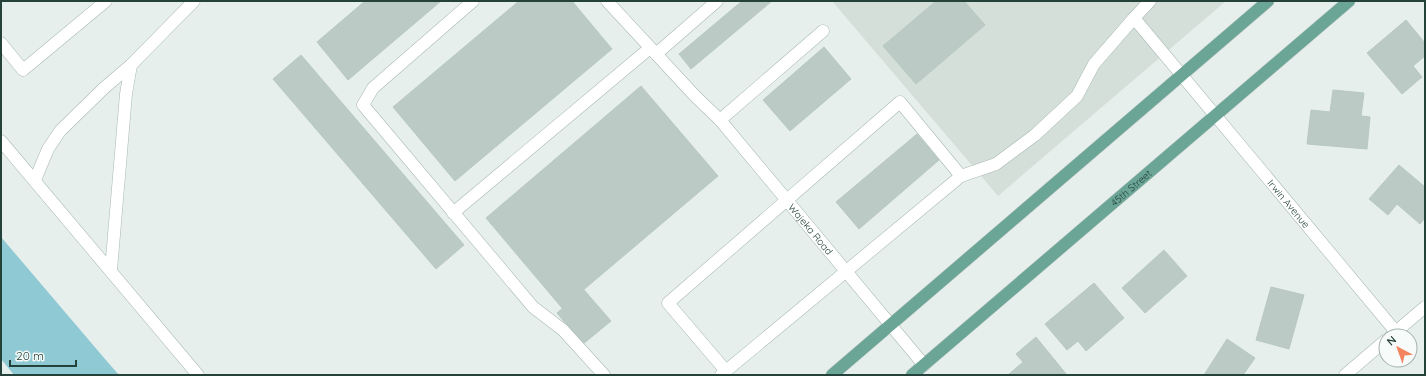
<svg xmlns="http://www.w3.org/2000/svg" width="1426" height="376" font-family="Quicksand,sans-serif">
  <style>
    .built { fill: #d4dfda }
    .water { fill: #8ec9d4 }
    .building { fill: #bbcac4; stroke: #b8c9c2 }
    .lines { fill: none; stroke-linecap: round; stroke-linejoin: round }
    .minor-casing { stroke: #a8b8b2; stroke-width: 13 }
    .major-casing { stroke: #c2cac8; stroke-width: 13 }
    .minor { stroke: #fff; stroke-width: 12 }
    .major { stroke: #6aa596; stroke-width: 12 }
    .labels { text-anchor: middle; stroke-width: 3; stroke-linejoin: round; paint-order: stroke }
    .street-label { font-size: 10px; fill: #24423a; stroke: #f7fbf9 }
  </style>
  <rect width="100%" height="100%" fill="#e6efeb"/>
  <polygon class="built" points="832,1 1226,1 998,196"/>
  <polygon class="water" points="1,237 105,359 119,375 14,375 1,359"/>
  <g class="building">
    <polygon points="365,1 441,1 348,80 317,42"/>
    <polygon points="519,1 572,1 612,49 455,181 393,107"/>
    <polygon points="742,1 772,1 691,69 679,54"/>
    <polygon points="936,1 964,1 985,25 916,84 883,46"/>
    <polygon points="1406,20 1425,43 1425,56 1413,66 1422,77 1402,94 1367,53"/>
    <polygon points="824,47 851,79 790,131 763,100"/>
    <polygon points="301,55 464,245 436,269 273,79"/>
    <polygon points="641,86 718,176 562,308 486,218"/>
    <polygon points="1333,90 1364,93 1361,116 1370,117 1367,149 1307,144 1311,110 1330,112"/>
    <polygon points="917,134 939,160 859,229 836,202"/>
    <polygon points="1399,165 1425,187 1425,218 1420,224 1397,204 1388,215 1369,199"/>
    <polygon points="1164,250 1187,276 1145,313 1122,288"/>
    <polygon points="1094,283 1124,318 1086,351 1078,341 1067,350 1045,324"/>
    <polygon points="1271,287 1304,295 1289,349 1256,340"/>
    <polygon points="584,290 611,321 583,344 557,313"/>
    <polygon points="1036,337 1067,375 1008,375 1023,362 1016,354"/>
    <polygon points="1227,339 1255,358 1243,375 1204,375"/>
  </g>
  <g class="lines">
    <g class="minor-casing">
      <g id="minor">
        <polyline points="473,1 373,88 363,105 533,307 563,330 604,375"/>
        <path id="s1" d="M607,1L695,96L720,120L924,365"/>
        <path id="s2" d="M1150,1L1134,18L1396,332"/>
        <polyline points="1,43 23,70 106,1"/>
        <polyline points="656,54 717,1"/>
        <polyline points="720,120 823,31"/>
        <polyline points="1,141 198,375"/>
        <polyline points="35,180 48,149 60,131 104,88 131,65 194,1"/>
        <polyline points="453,213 650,48"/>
        <polyline points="111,270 126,94 131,65"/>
        <polyline points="1391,336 1425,307"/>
        <polyline points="726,371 668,303 900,102 961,176"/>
        <polyline points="721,375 961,176 996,164 1035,135 1077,96 1094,64 1134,18"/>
        <polyline points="1345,375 1386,340"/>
      </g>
    </g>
    <g class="major-casing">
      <g id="major">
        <polyline points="832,375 1268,1"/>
        <path id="s3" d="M912,375L1349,1"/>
      </g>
    </g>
    <use href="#minor" class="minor"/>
    <use href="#major" class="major"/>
  </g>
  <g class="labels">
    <g class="street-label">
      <text dy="4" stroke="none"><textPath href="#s3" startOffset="288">45th Street</textPath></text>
      <text dy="4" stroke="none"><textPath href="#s2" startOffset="265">Irwin Avenue</textPath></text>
      <text dy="4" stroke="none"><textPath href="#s1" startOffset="306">Wajeka Road</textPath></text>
    </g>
  </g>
  <rect width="1426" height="376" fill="none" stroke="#24423a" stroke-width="4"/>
  <g transform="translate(1398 348) rotate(319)"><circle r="19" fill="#f7fbf9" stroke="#a3b1ad"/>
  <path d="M0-3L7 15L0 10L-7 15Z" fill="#f4845f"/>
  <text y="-6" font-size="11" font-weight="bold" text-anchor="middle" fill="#24423a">N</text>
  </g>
  <path d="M10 360v6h66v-6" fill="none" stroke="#24423a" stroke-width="2"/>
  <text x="16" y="360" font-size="12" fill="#24423a" stroke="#f7fbf9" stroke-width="3" paint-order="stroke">20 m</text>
</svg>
